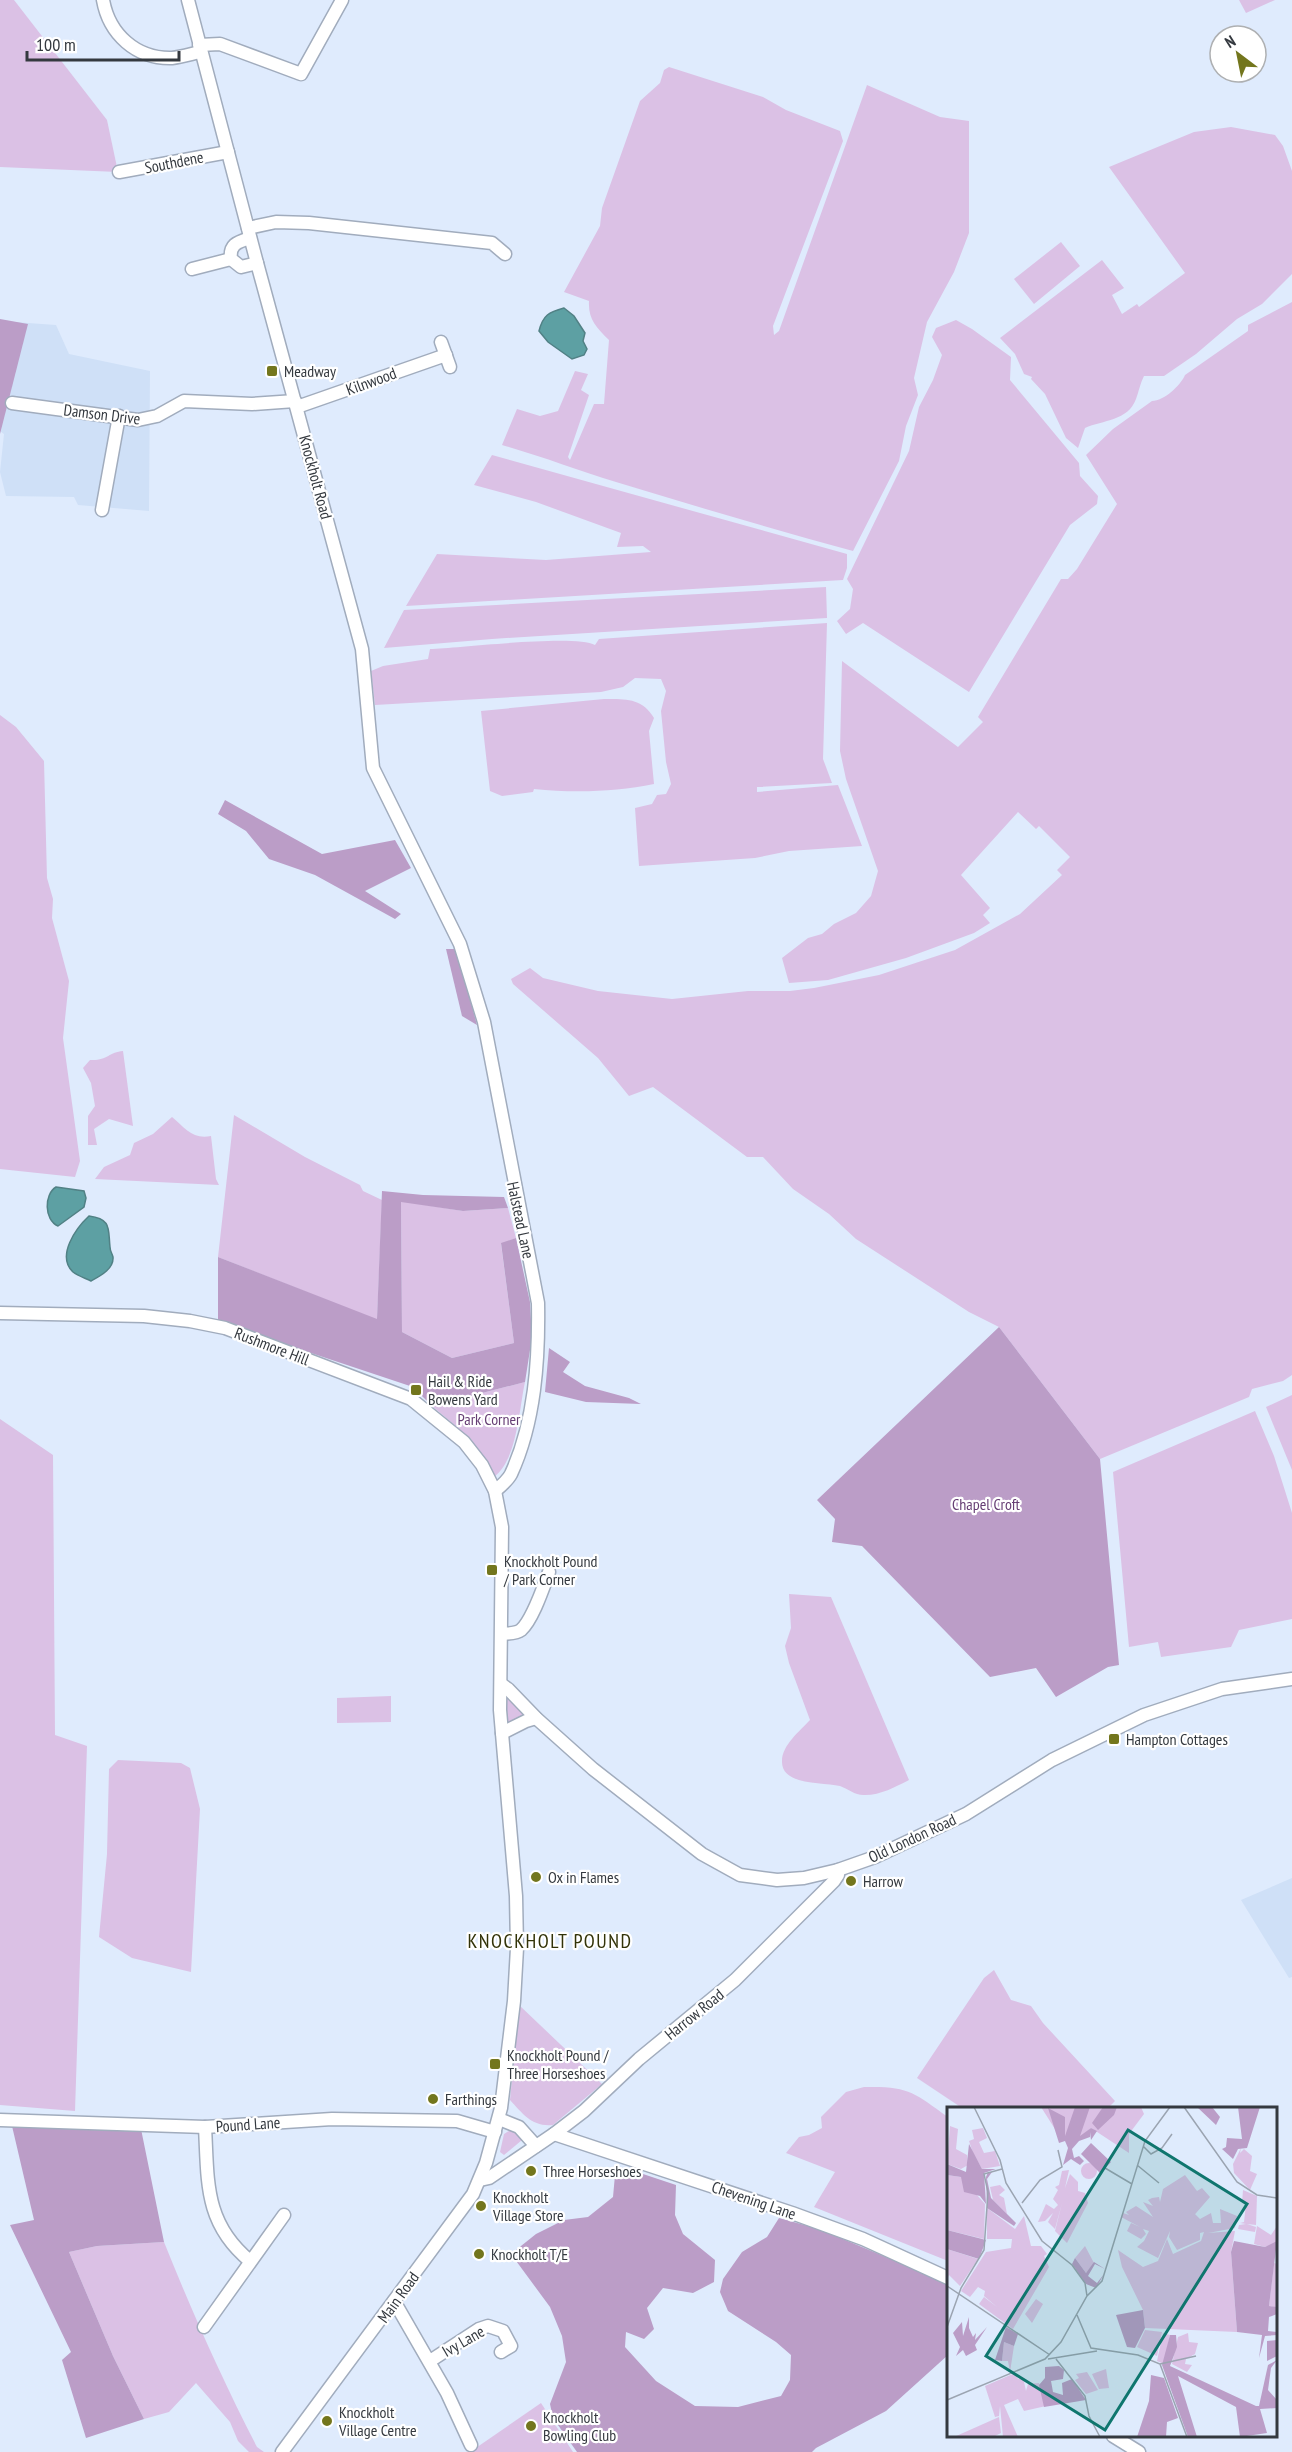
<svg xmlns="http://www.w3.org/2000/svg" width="1292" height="2452" font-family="'PT Sans Narrow',sans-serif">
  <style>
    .built { fill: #cfe0f7 }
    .green { fill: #dbc1e5 }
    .forest { fill: #bb9dc7 }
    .water { fill: #5da0a3; stroke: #518185; stroke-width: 1.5 }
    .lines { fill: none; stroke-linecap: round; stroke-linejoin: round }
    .minor-casing { stroke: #a1acbd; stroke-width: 15 }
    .minor { stroke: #fff; stroke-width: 12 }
    .poi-dot { fill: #73761d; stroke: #fff; stroke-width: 2 }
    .labels { text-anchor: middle; stroke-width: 4.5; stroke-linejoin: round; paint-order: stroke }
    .street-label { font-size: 16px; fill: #34393f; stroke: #fff }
    .poi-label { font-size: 16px; fill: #34393f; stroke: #fff; text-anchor: start }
    .park-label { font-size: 16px; fill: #663e74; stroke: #fff }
    .quarter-label { font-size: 20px; letter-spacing: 1.5px; fill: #323309; stroke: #fff }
    .inset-road { fill: none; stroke: #9ba4b1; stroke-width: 1.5 }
    .view { fill: #0f766e; fill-opacity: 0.15; stroke: #0f766e; stroke-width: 3 }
    .inset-edge { fill: none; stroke: #34393f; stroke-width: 3 }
  </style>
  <rect width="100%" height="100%" fill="#dfebfd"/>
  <g class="built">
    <polygon points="0,321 56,325 69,354 150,371 149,511 78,505 74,497 6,496 0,472 4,434 0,431"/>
    <polygon points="1292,1878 1292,1977 1289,1978 1241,1900"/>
  </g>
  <g class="green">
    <polygon points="0,0 14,0 107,120 118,172 0,167"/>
    <polygon points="1239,0 1275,0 1246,13"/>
    <path d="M669,67L763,97L786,110L840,131L843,141L773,326L774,335L779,331L867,85L940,117L969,121V233L954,272L927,322L914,378L918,395L906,426L899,461L853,551C773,529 694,506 616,482C577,470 541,456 502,445L517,409L540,416L558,411L575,371L588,374L581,390L589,395L568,457L570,460L594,404H604L609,340C596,327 588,319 589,301L564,292L600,226L602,208L640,101L660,83L664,70Z"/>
    <path d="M1231,127L1275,135L1283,146L1292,171V274L1262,304L1237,319L1196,354L1164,376H1144C1140,384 1139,391 1136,399C1128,421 1103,420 1085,428L1078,448L1066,438L1045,394L1031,379L1032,377L1024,374L1015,354L1000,338L1102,260L1124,288L1112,295L1122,314L1137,304L1139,307L1185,273L1109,167L1194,132Z"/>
    <polygon points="1061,242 1080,266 1034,304 1014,279"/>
    <path d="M1292,302V1375L1283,1381L1252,1389L1249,1397L1100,1459L999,1327L969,1312L856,1239L829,1214L793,1189L763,1157H747L653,1087L629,1096L598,1058L513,984L511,979L530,968L543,978L598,991L672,999L748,991H790L814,988L879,975L955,950L1020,914L1062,875L1057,870L1070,857L1039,826L1036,829L1018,812L961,875L990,908L983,915L990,923L974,933L906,958L828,980L789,983L782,958L808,938L822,934L834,924L856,913L871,896L878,871L846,779L840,751L842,661L958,747L983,722L978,717L1061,579H1068L1077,569L1117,504L1086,455L1113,429L1152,401C1164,401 1181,385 1185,375L1248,331V325Z"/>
    <polygon points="956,320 972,329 1011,357 1010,380 1079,463 1080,476 1098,496 1097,504 1070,525 969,692 863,623 846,634 837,621 850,609 853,589 847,579 909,451 919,407 933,380 942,355 932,337 936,328"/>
    <polygon points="492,455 847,554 847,568 843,580 406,606 437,554 546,560 651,552 643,546 617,547 621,533 536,502 474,485"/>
    <polygon points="826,587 827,618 492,639 384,648 404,610"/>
    <path d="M827,623L823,759L832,783L757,787V792L838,785L862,846L789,851L755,858L639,866L635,808L652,804L657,795L666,794L671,784L666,762L661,711L666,691L661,679L635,678L623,687L601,692L375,705L371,671L383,666L428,659L430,649C460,648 575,634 595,645L599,639Z"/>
    <path d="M604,699C626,699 642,698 654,718L649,731L654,784C616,792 573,793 534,789L533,792L502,796L490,791L481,711Z"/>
    <polygon points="0,715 16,727 44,761 47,878 53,899 52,918 69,981 63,1038 80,1161 75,1177 0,1169"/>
    <path d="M123,1051L133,1126L109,1119L94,1129L97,1145H88V1116L95,1106L91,1083L83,1068L90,1060C107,1061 109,1052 123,1051Z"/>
    <polygon points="234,1115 305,1157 360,1185 363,1191 382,1200 377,1320 218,1257"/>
    <path d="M172,1117C185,1128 193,1140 211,1136L216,1179L219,1185L95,1179L104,1167L130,1155L134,1143L153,1134Z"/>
    <polygon points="401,1201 463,1211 508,1208 516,1238 501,1244 514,1343 452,1358 402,1332"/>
    <path d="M525,1382C519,1410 517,1460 494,1477L471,1439L432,1406Z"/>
    <polygon points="1292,1395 1292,1470 1266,1407"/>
    <polygon points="1255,1411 1274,1456 1292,1513 1292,1619 1239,1630 1231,1647 1161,1657 1158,1642 1129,1647 1113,1472"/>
    <polygon points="0,1419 53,1455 55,1735 87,1746 75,2111 0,2105"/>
    <path d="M789,1594L831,1597L909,1780C895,1787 881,1795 865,1795C856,1796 848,1789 840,1786C823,1782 781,1786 782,1761C782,1745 800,1731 810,1720L789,1663L785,1646L791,1628Z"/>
    <polygon points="391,1696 391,1722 337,1723 337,1698"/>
    <polygon points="509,1697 527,1717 507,1727 506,1700"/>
    <polygon points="118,1760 181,1763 190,1768 200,1809 191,1972 132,1958 99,1937 107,1854 109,1769"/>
    <polygon points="994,1970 1011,2000 1031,2006 1043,2023 1115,2101 1108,2108 962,2108 917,2078 984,1978"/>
    <path d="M519,2005L602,2084L553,2125C532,2127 523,2114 510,2100Z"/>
    <path d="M864,2087C909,2086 913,2092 948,2117V2261L814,2207L835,2172L786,2153L799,2137L809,2135L822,2128L821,2117L846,2092Z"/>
    <polygon points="512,2129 522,2140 504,2155 500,2152 504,2134"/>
    <path d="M164,2242C192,2312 222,2379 257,2447L264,2452H249L238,2441L230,2422L196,2383L169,2412L144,2419L113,2356L69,2252L97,2246Z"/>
    <polygon points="541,2403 573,2452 470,2452"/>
  </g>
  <g class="forest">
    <polygon points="0,319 28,324 0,434"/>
    <polygon points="225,800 322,854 395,840 411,868 365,891 401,914 395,919 315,875 269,859 246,831 218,814"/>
    <polygon points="446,949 457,949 477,1025 462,1016"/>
    <polygon points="382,1191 423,1195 504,1197 508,1208 463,1211 401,1202 402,1332 452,1358 514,1343 501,1243 516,1238 530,1302 532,1337 525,1382 432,1406 413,1387 218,1322 218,1257 377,1319"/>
    <polygon points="999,1327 1100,1459 1119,1665 1108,1667 1056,1697 1036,1668 990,1677 862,1546 832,1542 835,1519 817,1500"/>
    <polygon points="549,1348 570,1362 563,1372 585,1386 629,1398 641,1404 586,1402 545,1392"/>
    <polygon points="12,2126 141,2129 164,2242 97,2246 69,2252 113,2356 144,2419 86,2438 62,2360 71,2352 10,2225 34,2220"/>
    <polygon points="628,2169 676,2185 675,2215 683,2234 715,2260 714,2282 693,2293 663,2288 647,2308 654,2329 644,2339 626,2332 625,2347 656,2381 695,2406 738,2407 781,2396 790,2380 791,2355 776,2342 728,2311 720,2292 723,2279 742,2252 767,2237 779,2218 819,2229 948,2283 948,2355 886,2411 816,2448 812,2452 577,2452 553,2418 550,2404 566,2362 562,2336 550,2307 511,2254 536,2234 564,2220 588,2217 613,2197 615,2175"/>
  </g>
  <g class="water">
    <path d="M564,308L574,316L585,333L583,341L587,349L584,355L572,359L548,342L539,331C543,315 549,312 564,308Z"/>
    <path d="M56,1187L84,1191L86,1198L84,1207L58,1226C44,1220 44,1194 56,1187Z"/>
    <path d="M89,1216C112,1219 108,1229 110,1247C110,1251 112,1253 113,1257C114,1269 100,1276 91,1281C85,1278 78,1276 73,1272C56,1256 76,1228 89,1216Z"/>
  </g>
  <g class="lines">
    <g class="minor-casing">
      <g id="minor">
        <path d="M103,0C109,34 136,59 172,58C181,57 191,54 200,52"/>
        <path d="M188,0L257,263L362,649L373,768L460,944L484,1022L538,1303C539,1360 535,1422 511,1474C508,1480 501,1486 495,1491"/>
        <polyline points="199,45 220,44 301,74 342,0"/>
        <polyline points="119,172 228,152"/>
        <polyline points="248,228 276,222 309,223 492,243 505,254"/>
        <path d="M250,238C238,242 229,244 231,259L241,267L257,263"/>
        <polyline points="192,269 231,259"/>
        <polyline points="441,342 450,367"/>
        <polyline points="12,403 138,420 157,416 184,401 252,404 295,401"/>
        <polyline points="297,407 446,355"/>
        <polyline points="102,510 119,416"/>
        <polyline points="0,1313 144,1316 190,1321 225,1328 411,1399 464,1442 482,1465 495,1491 502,1527 500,1710 516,1896 517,1948 514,2001 501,2108 486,2163 473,2194 282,2452"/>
        <path d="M502,1634C508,1633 516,1634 521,1630C533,1619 543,1588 549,1572"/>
        <polyline points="501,1684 508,1689 536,1718 593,1769 702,1854 740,1875 777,1880 804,1878 838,1870 875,1857 966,1814 1052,1760 1144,1715 1222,1689 1292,1679"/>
        <polyline points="502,1733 526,1721 536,1718"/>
        <polyline points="499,2119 519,2127 536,2146"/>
        <polyline points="0,2120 205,2127 332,2119 457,2121 495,2132"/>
        <path d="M205,2127C208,2182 204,2223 250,2261"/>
        <polyline points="554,2134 792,2213 863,2239 948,2278"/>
        <polyline points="480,2180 489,2178 554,2134 584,2111 639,2059 735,1980 834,1881 838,1875 838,1870"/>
        <polyline points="394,2301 447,2393 471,2445"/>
        <polyline points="204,2327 284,2215"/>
        <polyline points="430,2361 479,2329 488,2326 503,2331 511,2346 501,2352"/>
        <polyline points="1113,2436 1139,2452"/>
      </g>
    </g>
    <use href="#minor" class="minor"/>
  </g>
  <g class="poi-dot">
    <rect x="266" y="365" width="12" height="12" rx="3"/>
    <rect x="410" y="1384" width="12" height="12" rx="3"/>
    <rect x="486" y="1564" width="12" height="12" rx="3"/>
    <rect x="1108" y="1733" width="12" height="12" rx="3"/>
    <circle cx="536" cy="1877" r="6"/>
    <circle cx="851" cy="1881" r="6"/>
    <rect x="489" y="2058" width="12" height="12" rx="3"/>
    <circle cx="433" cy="2099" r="6"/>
    <circle cx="531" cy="2171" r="6"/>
    <circle cx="481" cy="2206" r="6"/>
    <circle cx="479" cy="2254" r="6"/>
    <circle cx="327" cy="2421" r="6"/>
    <circle cx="531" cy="2426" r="6"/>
  </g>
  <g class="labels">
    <g class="street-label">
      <text transform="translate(174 162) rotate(-11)" y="6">Southdene</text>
      <text transform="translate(371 381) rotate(-20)" y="6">Kilnwood</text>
      <text transform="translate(102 414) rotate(7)" y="6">Damson Drive</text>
      <text transform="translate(316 477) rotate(75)" y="6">Knockholt Road</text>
      <text transform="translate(521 1220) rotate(78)" y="6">Halstead Lane</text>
      <text transform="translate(272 1346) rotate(21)" y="6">Rushmore Hill</text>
      <text transform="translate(912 1838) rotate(-25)" y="6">Old London Road</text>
      <text transform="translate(694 2014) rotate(-39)" y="6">Harrow Road</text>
      <text transform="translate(248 2124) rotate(-4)" y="6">Pound Lane</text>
      <text transform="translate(754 2200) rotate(19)" y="6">Chevening Lane</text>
      <text transform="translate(398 2297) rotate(-54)" y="6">Main Road</text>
      <text transform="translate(463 2341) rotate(-30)" y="6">Ivy Lane</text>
    </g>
    <g class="poi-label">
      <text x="284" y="377">Meadway</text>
      <text x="428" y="1387">Hail &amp; Ride<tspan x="428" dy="18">Bowens Yard</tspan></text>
      <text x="504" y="1567">Knockholt Pound<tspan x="504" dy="18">/ Park Corner</tspan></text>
      <text x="1126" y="1745">Hampton Cottages</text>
      <text x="548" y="1883">Ox in Flames</text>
      <text x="863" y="1887">Harrow</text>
      <text x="507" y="2061">Knockholt Pound /<tspan x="507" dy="18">Three Horseshoes</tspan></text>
      <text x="445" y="2105">Farthings</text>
      <text x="543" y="2177">Three Horseshoes</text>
      <text x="493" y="2203">Knockholt<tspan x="493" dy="18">Village Store</tspan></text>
      <text x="491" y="2260">Knockholt T/E</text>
      <text x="339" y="2418">Knockholt<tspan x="339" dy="18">Village Centre</tspan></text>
      <text x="543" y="2423">Knockholt<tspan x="543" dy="18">Bowling Club</tspan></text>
    </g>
    <g class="park-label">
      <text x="489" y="1425">Park Corner</text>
      <text x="986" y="1510">Chapel Croft</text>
    </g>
    <g class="quarter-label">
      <text x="550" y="1948">KNOCKHOLT POUND</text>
    </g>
  </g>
  <g transform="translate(947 2107)">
    <rect width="330" height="330" fill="#dfebfd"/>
    <path d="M94,0H194L197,7L182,27V46L144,21L132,32L113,30ZM3,19L11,22L9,42L20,48L21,58L14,62L0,57ZM36,21L40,31L32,35L37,46L48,44L53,59L35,62L26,46L22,34L27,32L25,23ZM294,41L293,46L297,42L305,49L303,64L310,67L303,83L287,66L286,57ZM134 64a8 8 0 1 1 16 0a8 8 0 1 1-16 0ZM122,63L118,81L123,67L131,75V84L138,86L141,96L120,136L108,124L115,96L108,122L101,115L106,106L98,114L91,115L99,97L107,102L111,98L106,92L111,83L108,80L112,78L115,64ZM0,68L14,70L38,97L37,132L0,123ZM238,68L250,84L255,81L263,90L243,113L248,107L253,112L264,106L266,116H274L273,102L290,109L288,121L261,126L288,124L284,145L290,225L198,221L196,203L175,160L171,143L196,160L211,154L220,132L226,147L254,134L257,125L253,126V133L230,143L222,130L223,124L211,151L190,140L197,134L202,124L196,122L199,127L194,132L180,124L184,116L193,120L174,110L176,106L182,108L179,105L189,99L206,110L196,95L206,99L201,93L205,91L212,90L213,95L216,82ZM53,78L58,83L52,88L57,91L60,107L46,93L43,80ZM296,83L310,89L309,118L300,117L309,120L308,125L291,122L292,118L299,117L293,116L297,115L299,97L295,96ZM40,101L68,122L77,109L84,139H94L100,147L97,149L102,160L66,222L32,197L37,190L50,200L37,189L38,184L31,180L23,190L14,184L39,145L64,141L65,132H40ZM310,119L324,128L330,119V136L318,140L307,137ZM138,139L147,156L139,166L128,151ZM0,142L31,152L13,179L2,168L0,173ZM327,156L330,157V201L322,199ZM89,192L96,197L85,216L78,207ZM198,223L215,225L210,249L190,240ZM216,226L223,228L217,257L210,254ZM241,226L242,235L251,236L248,247L239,252L238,257L245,258L240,265L225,257L231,230ZM57,235L67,239L63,265L61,254H55ZM159,262L162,281L152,282L145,267ZM140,265L151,283L139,287L128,273L132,271L129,267ZM68,266L71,272L76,270L79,284L81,277L92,276L99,299L77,304L71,292L57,298L71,330H56L53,299L52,309L48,310L38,279ZM52,310L54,326L46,330H7Z" fill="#dbc1e5"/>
    <path d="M128,0H143L133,29L144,21L150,24L144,33L143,25V30L132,34L125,42L127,51L132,49L137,54L133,58L124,52L116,58L121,41L118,34L112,36L101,1L118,10V29ZM156,0H170L167,8L151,23L145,16ZM250,0H265L273,10L269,18ZM291,0H313L300,41L291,42L286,52L275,42L279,40L280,31L295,32ZM144,36L164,55L153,66L134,47ZM22,37L35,62H49L37,66L39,97L33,89L17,85L14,70L0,68V57L19,65ZM41,65H45L40,72L44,91L69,116L67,119L40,101L39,70ZM0,123L39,133L32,152L0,142ZM287,134L318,140L330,134L322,199L330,200V207L322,210L321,224L330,225V228L318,229L312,251L315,228L290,225L284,145ZM128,151L139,166L147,155L158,162L148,157L141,169L150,176L157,167L149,181L139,177L125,157ZM196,203L198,221L188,241L180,240L169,208ZM22,210V221L26,230L29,226L28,233L40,220L28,238L30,243L19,249L16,243L9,249L13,240L6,226L15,215L16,229ZM59,220L71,227L67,239L57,235L55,254L48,253ZM223,228H229L230,240L223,259L309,299H312L321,258L330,253L324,261L321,283L330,293V301L313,302L320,326L293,330L289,300L231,269L250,330H241L215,258ZM330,233V249L320,254V234ZM112,259L117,263L116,272L104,274L106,285L116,288L115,276L125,272L139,293L97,300L92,278L98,271V260ZM204,268L217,271L231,311L220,315L219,330H190L202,294Z" fill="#bb9dc7"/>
    <path class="inset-road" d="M27,0L53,53L59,76L95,134L125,158L138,176L140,189M237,0L290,75L310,88L330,91M196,39L204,47L215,41L225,27M190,58L212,76M158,61L185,77M75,96L93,73L115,60L111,43M0,179L103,248M130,208L144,241L191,248L213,257L240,330M0,220L14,181L37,143L41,85L37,67L55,62M101,252L150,244M109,252L138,289L142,309L153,330M213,257L249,249M0,293L98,252L114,235L140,189L155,174L198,34L223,0"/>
    <path class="view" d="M181,23L300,97L158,323L39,249Z"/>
    <rect width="330" height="330" class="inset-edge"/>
  </g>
  <g transform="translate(1238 54) rotate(328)"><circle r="28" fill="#ffffff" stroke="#aeb0b2" stroke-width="1.5"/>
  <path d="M0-4.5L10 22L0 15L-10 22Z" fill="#73761d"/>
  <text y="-9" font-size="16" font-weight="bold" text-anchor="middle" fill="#34393f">N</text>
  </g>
  <path d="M27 51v9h152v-9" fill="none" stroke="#34393f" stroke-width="3"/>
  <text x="36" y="51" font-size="18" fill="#34393f" stroke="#ffffff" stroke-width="4.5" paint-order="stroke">100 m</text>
</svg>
